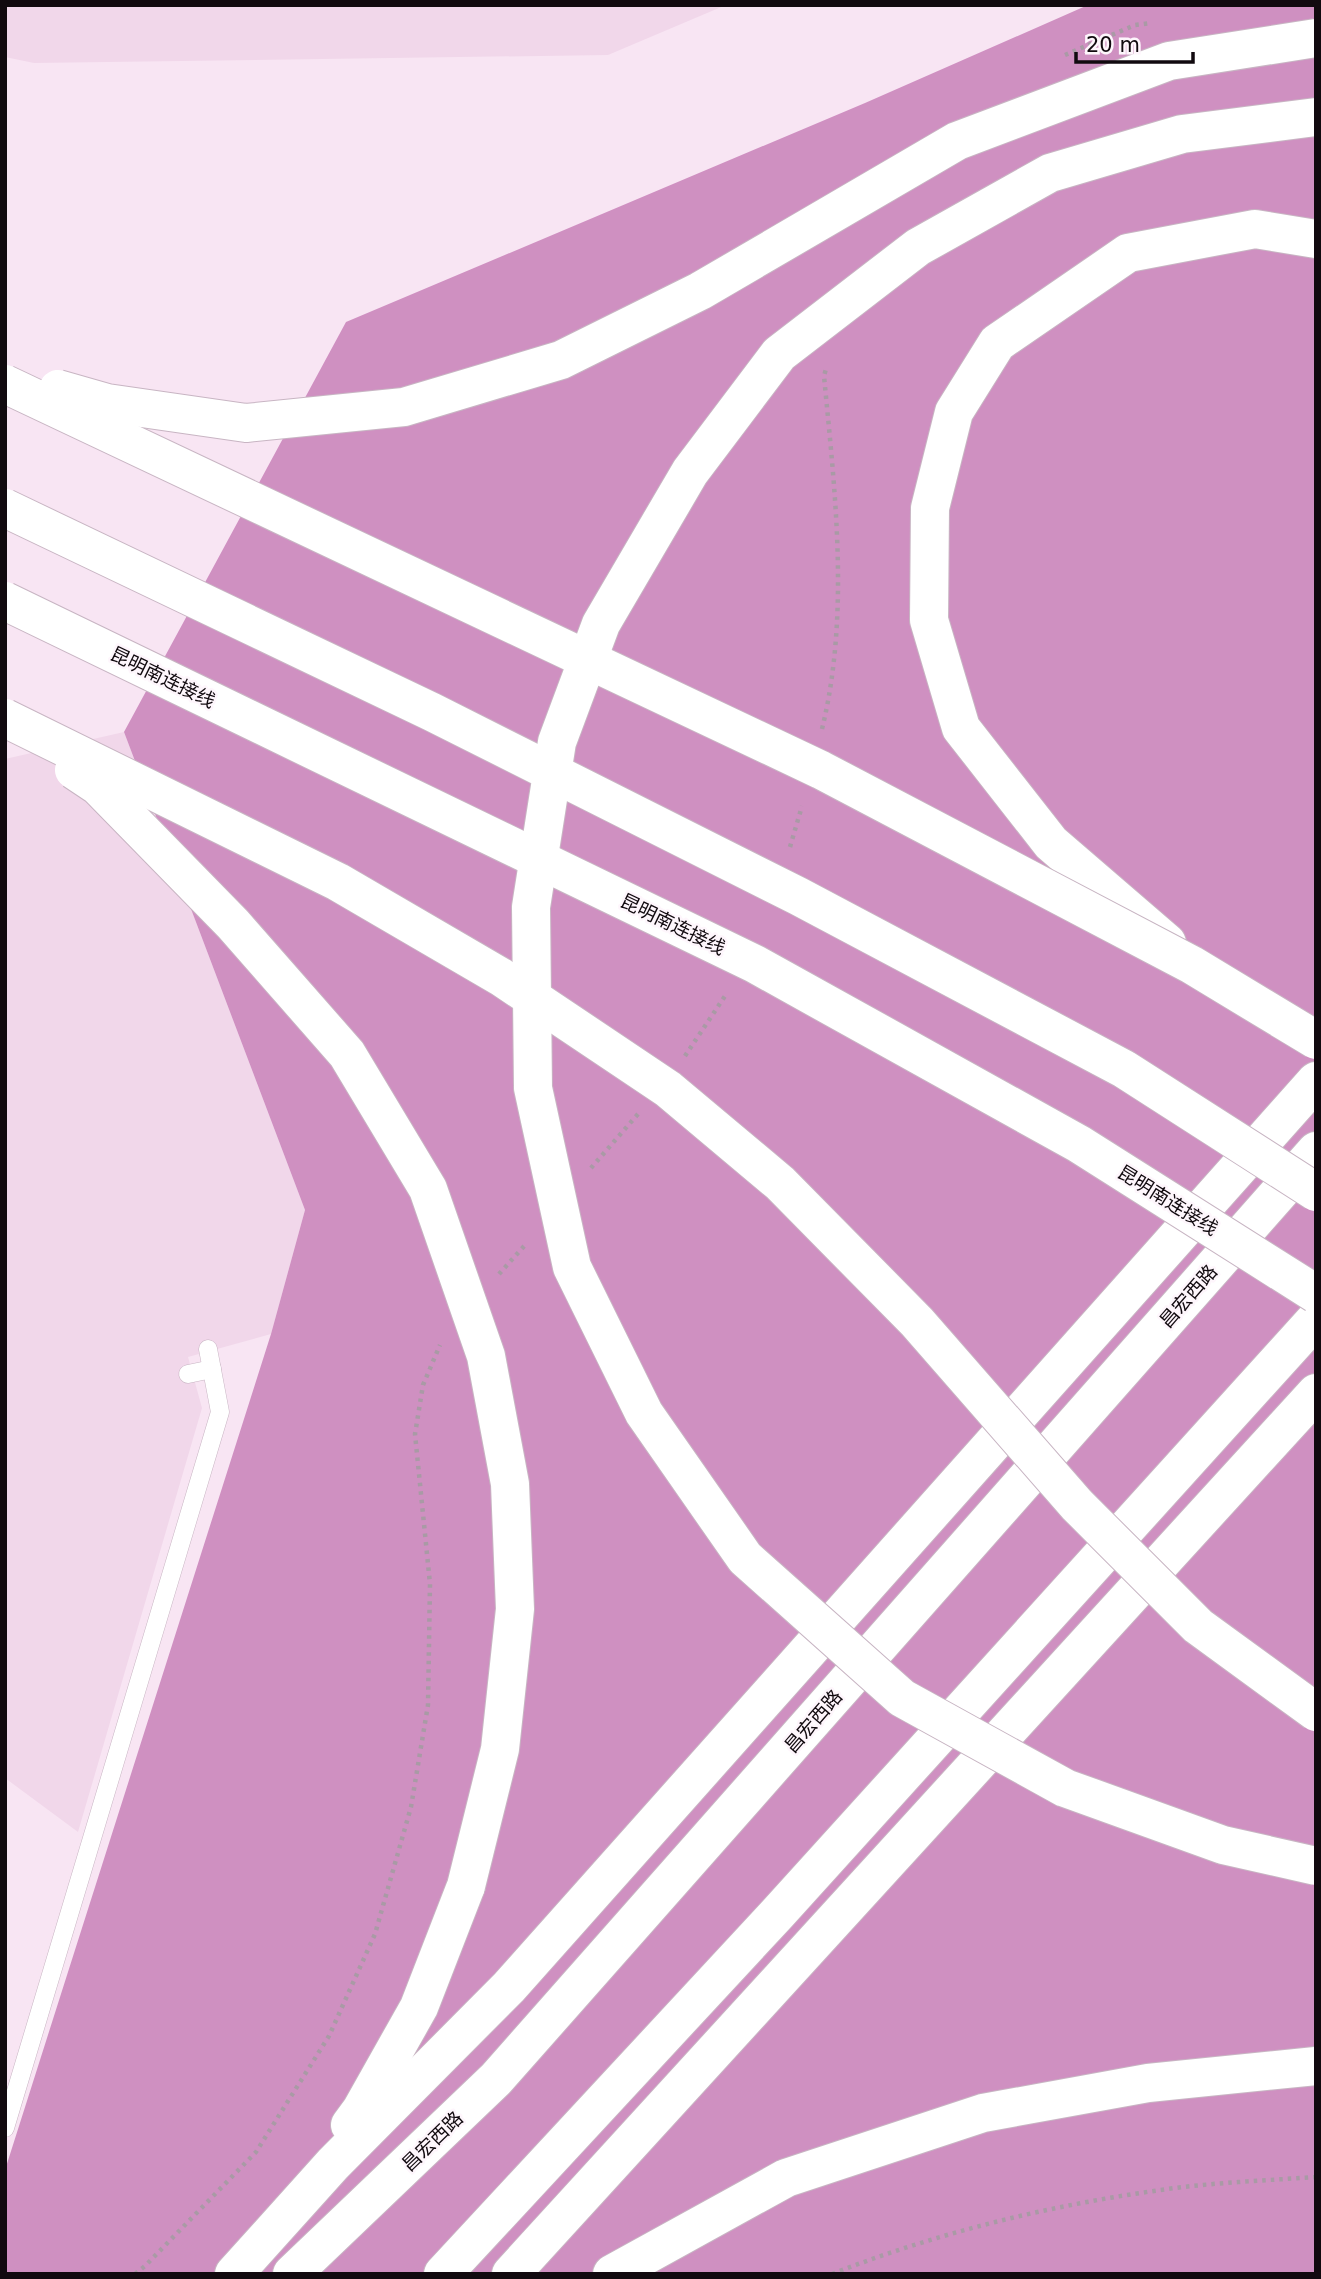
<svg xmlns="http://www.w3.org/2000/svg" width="1321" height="2279" font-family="'DejaVu Sans','Noto Sans SC',sans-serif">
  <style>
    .built { fill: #f1d7ea }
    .forest { fill: #cf90c1 }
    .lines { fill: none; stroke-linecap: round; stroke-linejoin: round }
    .lane-casing { stroke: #c8b5c3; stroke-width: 19 }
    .primary-casing { stroke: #c8b5c3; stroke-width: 40 }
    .highway-casing { stroke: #c8b5c3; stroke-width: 40 }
    .path { stroke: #a99aa5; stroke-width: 4.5; stroke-dasharray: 3.5 5; stroke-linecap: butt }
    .lane { stroke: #fff; stroke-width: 18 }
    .primary { stroke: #fff; stroke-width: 38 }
    .highway { stroke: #fff; stroke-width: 38 }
    .highway-bridge-casing { stroke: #c8b5c3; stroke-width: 40; stroke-linecap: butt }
    .highway-bridge { stroke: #fff; stroke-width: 38 }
    .labels { text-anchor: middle; stroke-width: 5; stroke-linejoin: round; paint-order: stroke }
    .street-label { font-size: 19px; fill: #110a0f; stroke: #fef6fc }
  </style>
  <rect width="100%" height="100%" fill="#f8e5f3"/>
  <g class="built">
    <polygon points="5,5 726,5 608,55 34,63 5,57"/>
    <polygon points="124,732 305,1210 271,1334 188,1357 202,1408 78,1832 5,1778 5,759"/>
  </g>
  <polygon class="forest" points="1088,5 1316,5 1316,2274 5,2274 5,2170 271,1334 305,1210 124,732 346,322 865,103"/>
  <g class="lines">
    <g class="lane-casing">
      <g id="lane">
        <polyline points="188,1374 212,1369"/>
        <polyline points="5,2128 220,1412 208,1349"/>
      </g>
    </g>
    <g class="primary-casing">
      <g id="primary">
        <polyline points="292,2274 496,2079 1316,1151"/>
        <polyline points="443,2274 777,1914 1316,1319"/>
      </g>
    </g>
    <g class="highway-casing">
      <g id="highway">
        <polyline points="1167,943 1051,843 961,728 929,620 930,508 954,412 997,343 1128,253 1255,229 1316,239"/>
        <polyline points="350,2125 361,2110 419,2007 466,1886"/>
        <polyline points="234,2274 333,2164 509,1987 1316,1081"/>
        <polyline points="511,2274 1316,1393"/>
        <polyline points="612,2274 786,2178 983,2113 1148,2083 1316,2066"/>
      </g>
    </g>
    <g class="path">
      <polyline points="1065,55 1135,25 1151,23"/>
      <path d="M822,729C850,615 835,492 824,376L826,369"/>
      <polyline points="790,847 802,806"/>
      <polyline points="685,1056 727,993"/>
      <polyline points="591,1168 638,1114"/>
      <polyline points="499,1274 526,1244"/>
      <polyline points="135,2274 145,2266 256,2152 329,2036 375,1934 411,1807 428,1705 430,1584 415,1434 423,1385 440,1345"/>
      <path d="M832,2274C944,2230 1064,2202 1183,2187C1227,2182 1272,2180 1316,2177"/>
    </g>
    <use href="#lane" class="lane"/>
    <use href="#primary" class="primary"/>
    <use href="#highway" class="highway"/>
    <g class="highway-bridge-casing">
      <g id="highway-bridge">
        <polyline points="1316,117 1182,134 1050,173 918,247 779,354 690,472 601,624 557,742 531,907 533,1088 572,1267 644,1413 745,1558 902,1698 1065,1788 1223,1845 1316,1866"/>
        <polyline points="5,384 821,770 1192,965 1316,1040"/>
        <polyline points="58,389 107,403 246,423 404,407 561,360 700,291 957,141 1169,61 1316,38"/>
        <polyline points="5,508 432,712 798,896 1124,1069 1316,1192"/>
        <polyline points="5,601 755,964 1079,1144 1316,1294"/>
        <polyline points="5,718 338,882 501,977 668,1089 780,1183 917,1322 1077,1505 1198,1626 1316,1712"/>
        <polyline points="74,770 98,786 233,924 347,1054 428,1189 486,1356 510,1484 515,1609 500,1749 466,1886"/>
      </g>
    </g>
    <use href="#highway-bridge" class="highway-bridge"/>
  </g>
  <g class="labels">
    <g class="street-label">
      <text transform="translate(163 677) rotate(26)" y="7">昆明南连接线</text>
      <text transform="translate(673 924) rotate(26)" y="7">昆明南连接线</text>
      <text transform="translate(1168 1200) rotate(32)" y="7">昆明南连接线</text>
      <text transform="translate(1188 1296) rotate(-49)" y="7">昌宏西路</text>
      <text transform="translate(813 1721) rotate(-49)" y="7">昌宏西路</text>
      <text transform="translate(432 2141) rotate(-44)" y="7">昌宏西路</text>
    </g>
  </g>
  <rect width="1321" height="2279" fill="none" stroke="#110a0f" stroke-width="14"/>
  <path d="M1076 52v10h117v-10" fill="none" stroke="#110a0f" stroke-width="3.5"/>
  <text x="1086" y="52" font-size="21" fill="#110a0f" stroke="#fef6fc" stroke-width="5" paint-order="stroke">20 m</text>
</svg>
